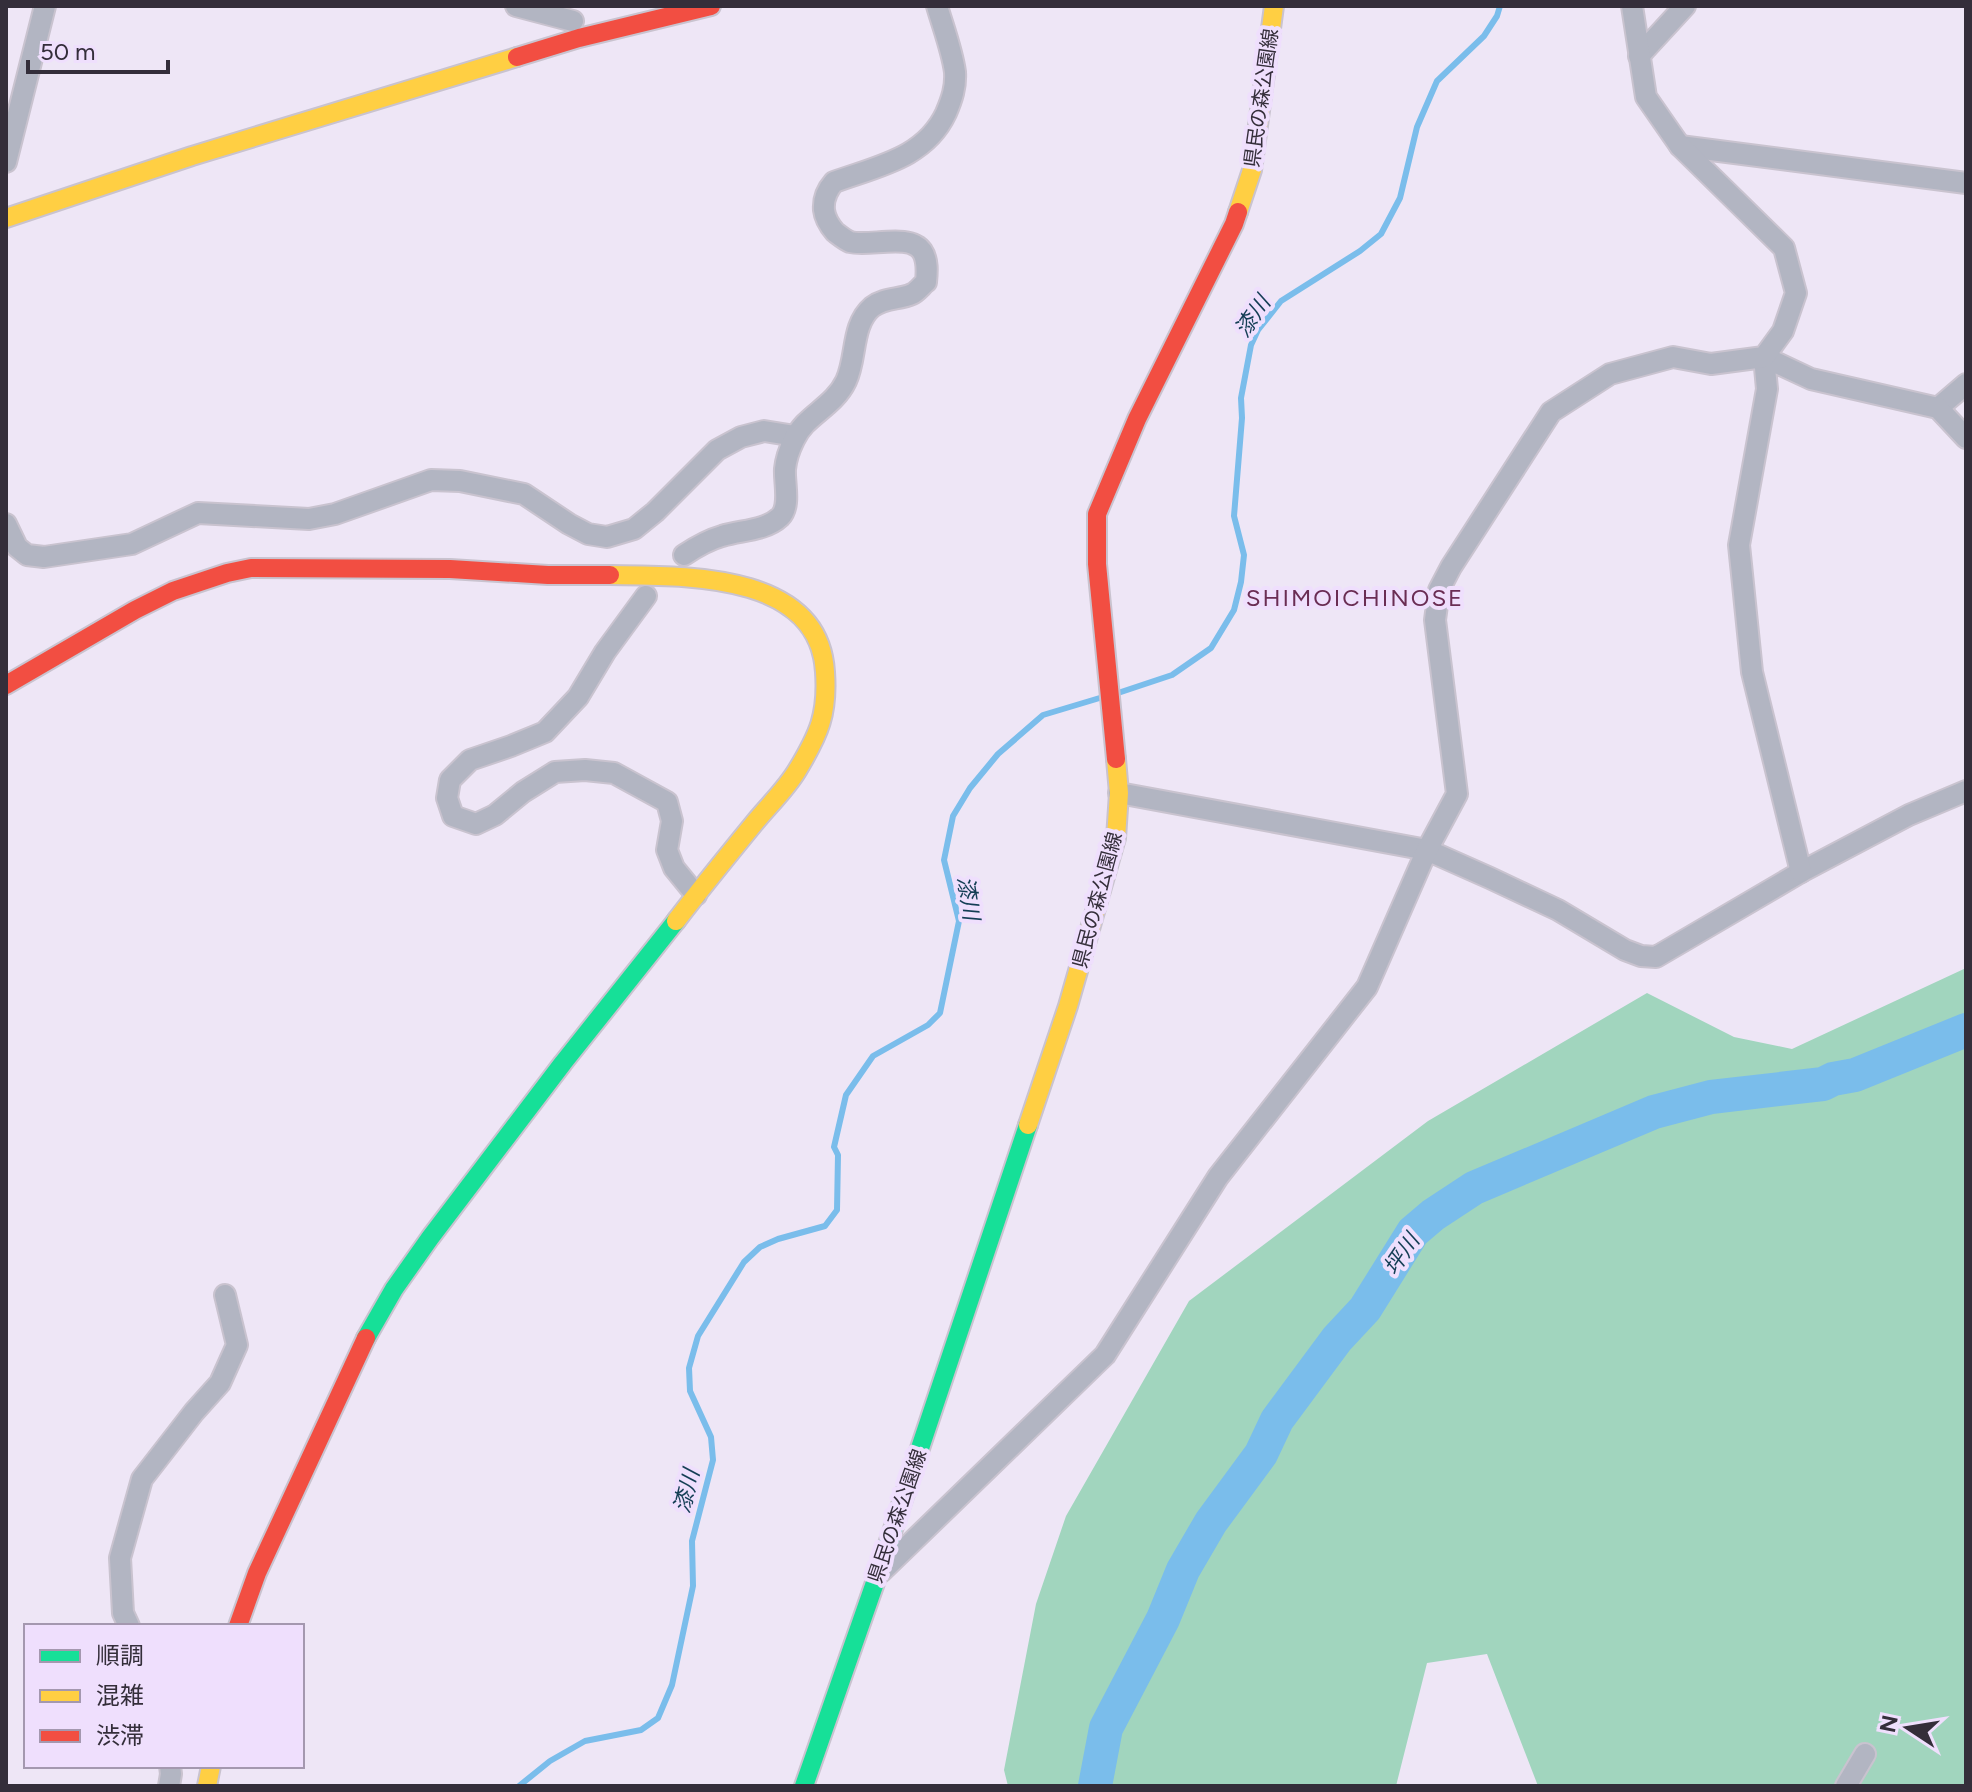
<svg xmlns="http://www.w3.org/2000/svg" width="1972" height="1792" font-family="Figtree,'Noto Sans JP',sans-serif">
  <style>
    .forest { fill: #a1d5be }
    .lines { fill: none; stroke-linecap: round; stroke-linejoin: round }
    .stream { stroke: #7abdeb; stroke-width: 6 }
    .river { stroke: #7abdeb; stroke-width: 34 }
    .street-casing { stroke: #c9c3cf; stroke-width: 24 }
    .fast-casing { stroke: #c9c3cf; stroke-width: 22 }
    .slow-casing { stroke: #c9c3cf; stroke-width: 22 }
    .jam-casing { stroke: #c9c3cf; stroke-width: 22 }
    .street { stroke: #b2b5c2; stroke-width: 20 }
    .fast { stroke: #16e098; stroke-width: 18 }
    .slow { stroke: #ffcf43; stroke-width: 18 }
    .jam { stroke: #f24e42; stroke-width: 18 }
    .labels { text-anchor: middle; stroke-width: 8; stroke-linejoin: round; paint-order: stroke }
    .street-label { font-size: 20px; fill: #342e3a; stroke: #efdffd }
    .water-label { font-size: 22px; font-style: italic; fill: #143e55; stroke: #efdffd }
    .quarter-label { font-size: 24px; letter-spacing: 2px; fill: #6a2d54; stroke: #efdffd }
  </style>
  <rect width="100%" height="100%" fill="#eee6f6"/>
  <polygon class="forest" points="1966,968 1966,1786 1538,1786 1487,1654 1427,1663 1396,1786 1008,1786 1004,1770 1036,1604 1066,1516 1189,1301 1428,1121 1647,993 1734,1037 1792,1049"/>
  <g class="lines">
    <g class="stream">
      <polyline points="1118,693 1172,675 1211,648 1234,610 1241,582 1244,555 1234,516 1242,418 1241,398 1251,345 1258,330 1281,301 1360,251 1381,234 1400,198 1417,127 1437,81 1484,36 1497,16 1500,6"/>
      <polyline points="519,1786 550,1761 585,1741 641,1730 658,1718 672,1685 693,1586 692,1541 713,1460 711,1437 690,1391 689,1368 698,1336 744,1262 760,1247 778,1239 825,1226 837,1210 838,1155 834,1147 846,1095 873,1056 928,1025 940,1013 959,921 944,860 953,816 970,788 998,754 1043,715 1103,697"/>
    </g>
    <polyline class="river" points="1095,1786 1106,1728 1163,1619 1183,1570 1211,1522 1261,1454 1277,1420 1337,1339 1365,1309 1413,1232 1433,1215 1474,1188 1654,1112 1711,1097 1823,1084 1833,1079 1855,1075 1966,1030"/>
    <g class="street-casing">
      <g id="street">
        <polyline points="516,6 573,21"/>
        <polyline points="1639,56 1685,6"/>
        <polyline points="1680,146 1966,183"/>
        <polyline points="6,162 45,6"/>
        <polyline points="1938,408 1966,384"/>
        <polyline points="6,524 17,547 27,555 44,557 132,544 198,513 309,519 335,514 431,480 460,481 524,494 569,524 588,534 607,537 634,529 655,512 717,450 741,437 764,431 795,436"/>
        <path d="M684,555C696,547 708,540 722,536C741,530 765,531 780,517C791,506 784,483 785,469C786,459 789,450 794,440C805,415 833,408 846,381C857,358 851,325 872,307C885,297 899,300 912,294C917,292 922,285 926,282C927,272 928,260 922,251C910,233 869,247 850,242C845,240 839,235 835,232C829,225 825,219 824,210C823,199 827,190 834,182C878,166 925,158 946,113C952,99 956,87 955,72C952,50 943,27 937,6"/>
        <polyline points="646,596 605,652 578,697 545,732 511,746 470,760 450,780 447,798 453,816 476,824 495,815 523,792 555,772 585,770 614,773 667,802 672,821 667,850 674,868 696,895"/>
        <polyline points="1119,793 1427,850 1490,878 1558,910 1625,950 1641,956 1656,957 1801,872 1909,815 1966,791"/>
        <polyline points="1801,872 1752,672 1739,545 1767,389 1764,357 1811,379 1938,408 1966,438"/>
        <polyline points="881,1572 1105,1355 1218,1177 1367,987 1427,850 1457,794 1435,620 1439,590 1451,567 1551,412 1610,374 1673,357 1711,364 1764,357 1783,331 1796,293 1784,248 1680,146 1646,97 1632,6"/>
        <polyline points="129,1626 123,1613 120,1558 142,1479 194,1412 220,1383 237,1345 225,1295"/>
        <polyline points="169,1786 171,1774 170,1766"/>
        <polyline points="1846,1786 1865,1754"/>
      </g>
    </g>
    <g class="fast-casing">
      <g id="fast">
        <polyline points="366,1338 394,1289 430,1238 563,1063 676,921"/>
        <polyline points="804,1786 877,1577 1028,1125"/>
      </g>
    </g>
    <g class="slow-casing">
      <g id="slow">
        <polyline points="1238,212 1252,170 1274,6"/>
        <polyline points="6,218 192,156 517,57"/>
        <path d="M610,575C682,576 819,571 825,672C828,714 819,734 798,769C787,788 770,804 756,821C729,854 702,887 676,921"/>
        <polyline points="1028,1125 1068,1006 1116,838 1119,793 1116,759"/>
        <polyline points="207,1786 211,1766"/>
      </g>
    </g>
    <g class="jam-casing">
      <g id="jam">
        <polyline points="517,57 579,38 711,6"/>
        <polyline points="6,685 135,610 173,591 227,573 251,568 450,569 548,575 610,575"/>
        <polyline points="1116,759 1097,564 1097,514 1137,419 1234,224 1238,212"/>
        <polyline points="238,1626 257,1573 366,1338"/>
      </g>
    </g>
    <use href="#street" class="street"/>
    <use href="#fast" class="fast"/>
    <use href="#slow" class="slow"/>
    <use href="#jam" class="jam"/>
  </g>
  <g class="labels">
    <g class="street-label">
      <text transform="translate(1261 98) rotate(-82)" y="7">県民の森公園線</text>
      <text transform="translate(1097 900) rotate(-75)" y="7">県民の森公園線</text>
      <text transform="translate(897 1516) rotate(-71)" y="7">県民の森公園線</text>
    </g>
    <g class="water-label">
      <text transform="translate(1252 316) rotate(-56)" y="8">漆川</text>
      <text transform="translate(969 898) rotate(81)" y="8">漆川</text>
      <text transform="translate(1401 1254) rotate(-56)" y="8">坪川</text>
      <text transform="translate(686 1491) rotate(-76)" y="8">漆川</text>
    </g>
    <g class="quarter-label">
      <text x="1355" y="606">SHIMOICHINOSE</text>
    </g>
  </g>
  <rect width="1972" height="1792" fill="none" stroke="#342e3a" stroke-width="16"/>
  <rect x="24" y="1624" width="280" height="144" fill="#efdffd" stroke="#a498af" stroke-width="2"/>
  <rect x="40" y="1650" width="40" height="12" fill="#16e098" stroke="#a498af" stroke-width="2"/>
  <text x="96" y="1664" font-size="24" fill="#342e3a">順調</text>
  <rect x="40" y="1690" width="40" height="12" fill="#ffcf43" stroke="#a498af" stroke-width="2"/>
  <text x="96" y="1704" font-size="24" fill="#342e3a">混雑</text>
  <rect x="40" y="1730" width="40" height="12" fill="#f24e42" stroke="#a498af" stroke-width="2"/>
  <text x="96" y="1744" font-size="24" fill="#342e3a">渋滞</text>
  <g transform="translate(1908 1728) rotate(282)" stroke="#efdffd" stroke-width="6" paint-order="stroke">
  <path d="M0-6L14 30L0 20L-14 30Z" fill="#342e3a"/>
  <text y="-12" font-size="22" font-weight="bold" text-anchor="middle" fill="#342e3a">N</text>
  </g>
  <path d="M28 60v12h140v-12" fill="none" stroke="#342e3a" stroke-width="4"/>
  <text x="40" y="60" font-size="24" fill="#342e3a" stroke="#efdffd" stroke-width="6" paint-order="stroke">50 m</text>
</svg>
